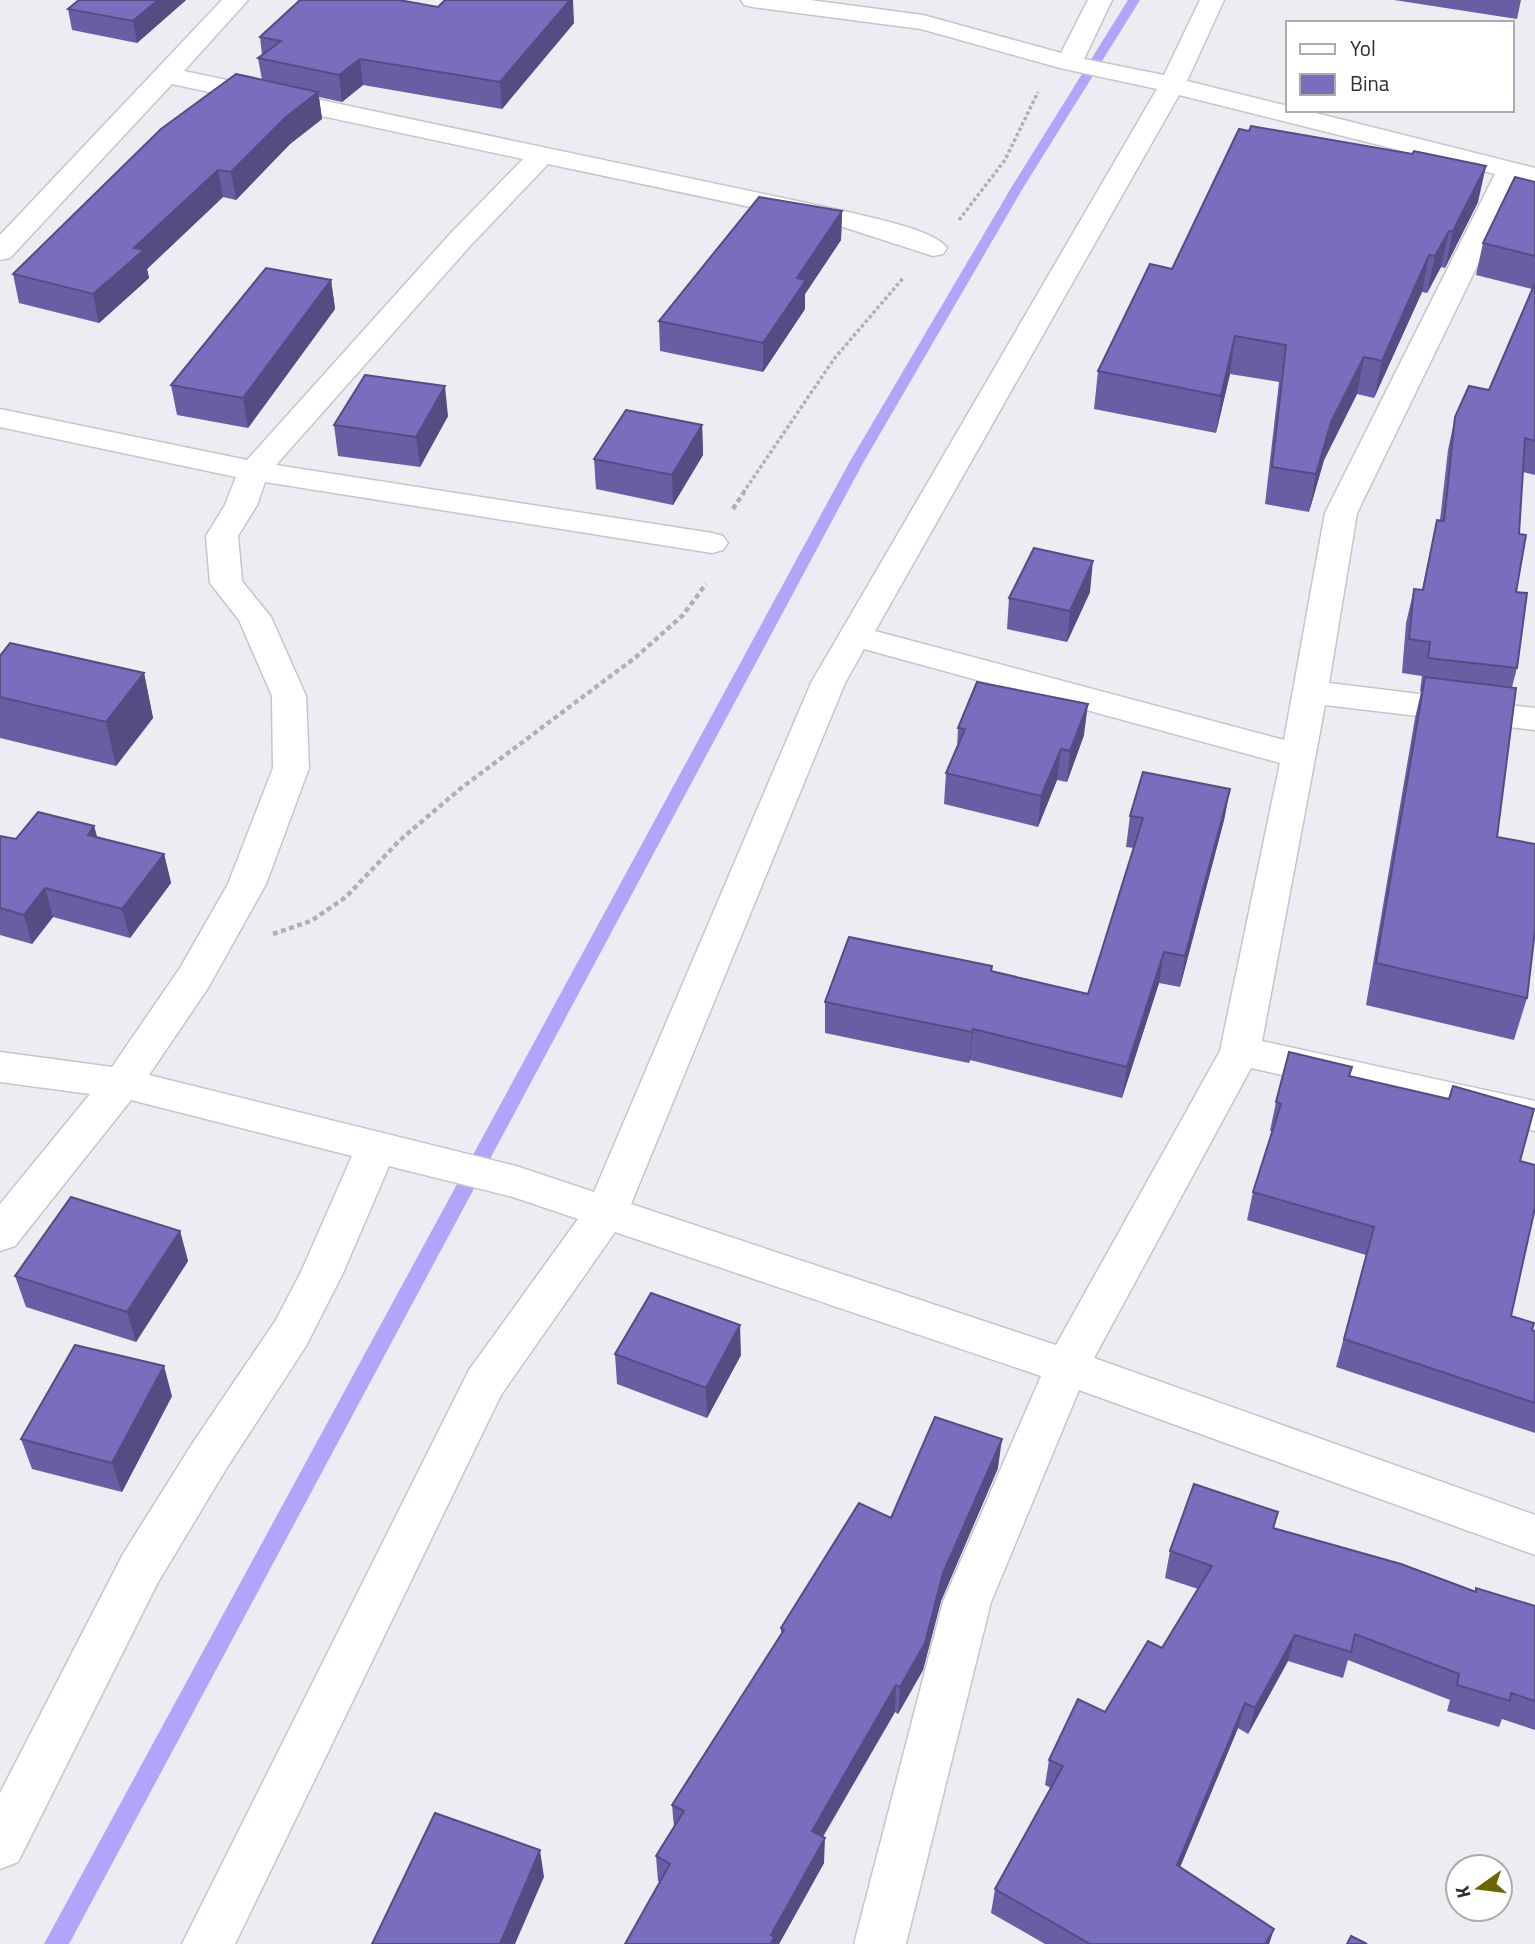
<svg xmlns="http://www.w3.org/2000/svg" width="1535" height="1944" font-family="'Titillium Web',sans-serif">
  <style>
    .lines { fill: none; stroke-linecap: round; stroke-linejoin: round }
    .stream { fill: #b0a5fa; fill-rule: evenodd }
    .minor-casing { stroke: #c5c5cc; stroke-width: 3 }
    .path-far1 { stroke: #b0b0b6; stroke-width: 3.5; stroke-dasharray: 3.5 2.5; stroke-linecap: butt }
    .path { stroke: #b0b0b6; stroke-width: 4.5; stroke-dasharray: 5 3.5; stroke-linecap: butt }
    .minor { fill: #fff; fill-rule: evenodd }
    .wall { fill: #685ea3 }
    .shaded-wall { fill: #554c84 }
    .building { fill: #796dbd; stroke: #554c84; stroke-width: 2 }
  </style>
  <rect width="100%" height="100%" fill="#ececf3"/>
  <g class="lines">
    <polygon class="stream" points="1128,0 1140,0 1023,188 863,463 69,1944 44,1944 849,463 1011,188"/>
    <g class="minor-casing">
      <path id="minor" d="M222,0H248L184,71L844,211C867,217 934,229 947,248L943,254L933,256L840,226L548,164L470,246L276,465L712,533L723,536L728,543L723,550L712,553L265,482L257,505L238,536L242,581L271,617L306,696L309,768L266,884L208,988L149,1075L516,1166L594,1192L811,683L1157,89L1060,68L921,29L753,7L744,5L741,0H810L923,15L1061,53L1088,0H1112L1084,59L1164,75L1200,0H1224L1187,81L1288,106V110H1304L1535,168V184L1519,180L1357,513L1329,683L1535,708V730L1325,705L1262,1041L1535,1101V1131L1251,1068L1094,1358L1535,1515V1555L1079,1390L991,1602L906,1944H854L943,1602L1041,1376L615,1232L501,1395L235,1944H182L469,1370L578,1219L513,1197L389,1166L343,1273L306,1346L226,1469L157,1584L18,1862L0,1869V1793L123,1554L194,1441L276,1320L301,1272L352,1156L131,1100L15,1246L0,1251V1204L90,1094L0,1082V1052L112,1067L180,968L228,884L273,768L272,696L239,620L210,583L206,536L225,505L236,477L0,427V409L247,460L450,234L523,159L172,84L10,258L0,260V235ZM1179,95L1495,174L1325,513L1284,740L875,631ZM864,649L1280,763L1220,1051L1056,1345L631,1204L845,683Z"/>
    </g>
    <g class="path-far1">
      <polyline points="959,220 1005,160 1038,92"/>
      <polyline points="743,493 834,359 904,277"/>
    </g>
    <g class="path">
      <polyline points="733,509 744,492"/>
      <polyline points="273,934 311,921 346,897 400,840 460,789 636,657 683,615 706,584"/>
    </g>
    <use href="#minor" class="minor"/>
  </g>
  <g class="wall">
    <polygon points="79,0 186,0 137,43 72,30 68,9"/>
    <polygon points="1394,0 1521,0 1517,19"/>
    <polygon points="438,7 574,23 502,109 363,85 342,102 319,97 322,119 290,144 236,200 223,197 147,269 149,278 99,323 19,303 13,274 262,80 258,58 262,55 260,37"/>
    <polygon points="1535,182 1535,475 1523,472 1516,592 1517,668 1512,687 1497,837 1527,998 1514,1040 1366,1005 1415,718 1421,692 1420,691 1422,676 1402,673 1406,623 1414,589 1422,590 1437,520 1440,520 1448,450 1455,417 1489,390 1532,289 1476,275 1483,243"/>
    <polygon points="1478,202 1445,268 1441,267 1427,293 1422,292 1374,398 1357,394 1324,460 1309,512 1265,504 1279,382 1230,374 1216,433 1094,409 1098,371 1172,269"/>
    <polygon points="842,211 841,240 805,294 805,309 763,372 660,351 659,321"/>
    <polygon points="331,280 335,309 248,428 177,415 171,385"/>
    <polygon points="448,416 420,467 338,456 334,425"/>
    <polygon points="702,425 703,455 673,505 596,489 594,459"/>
    <polygon points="1090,592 1067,642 1007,629 1009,598"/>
    <polygon points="0,656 144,673 153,718 116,766 0,738"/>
    <polygon points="958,728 1084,735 1067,782 1057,780 1038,827 944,804 946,773 957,749"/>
    <polygon points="1230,789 1224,820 1180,987 1159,983 1122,1098 970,1060 969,1063 825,1033 825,1002 992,971 1088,994 1134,848 1126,847 1130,816"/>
    <polygon points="94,826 97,837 164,854 171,883 130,938 53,917 32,944 0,935 0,836 16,839"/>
    <polygon points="1349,1076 1520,1161 1511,1316 1535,1331 1535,1433 1336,1367 1366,1255 1247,1220 1253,1192 1272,1131 1270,1131 1276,1102"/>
    <polygon points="180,1231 188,1261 136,1342 26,1307 15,1276"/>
    <polygon points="615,1354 741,1355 707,1418 617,1384"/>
    <polygon points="172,1396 122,1492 32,1469 21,1439"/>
    <polygon points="998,1468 941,1601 923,1670 898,1714 895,1712 823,1837 824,1863 779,1944 625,1944 660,1882 658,1881 656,1856 674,1827 672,1805 781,1634 781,1628 891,1518"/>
    <polygon points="1278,1512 1274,1528 1475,1592 1476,1588 1535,1606 1535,1730 1502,1719 1499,1727 1447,1711 1450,1700 1348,1660 1343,1678 1288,1661 1248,1734 1238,1728 1180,1867 1274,1929 1269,1944 1045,1944 991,1913 995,1889 1051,1788 1045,1785 1049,1760 1105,1712 1162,1648 1198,1589 1165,1578 1170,1551"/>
  </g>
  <g class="shaded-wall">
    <polygon points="158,0 186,0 137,43 133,21"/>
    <polygon points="570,0 573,0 574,23 502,109 500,82"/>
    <polygon points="360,59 363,85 342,102 339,75"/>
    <polygon points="318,92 322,119 290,144 236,200 231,172 286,117"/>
    <polygon points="1486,166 1478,202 1445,268 1453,231"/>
    <polygon points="218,170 223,197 147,269 149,278 99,323 93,294 134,248"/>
    <polygon points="842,211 841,240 805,294 805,309 763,372 763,343 797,278"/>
    <polygon points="1449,231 1441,267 1427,293 1435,256"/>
    <polygon points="1429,255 1422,292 1374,398 1382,361"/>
    <polygon points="331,280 335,309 248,428 243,398"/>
    <polygon points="1235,336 1230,374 1216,433 1221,396"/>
    <polygon points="1364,357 1357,394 1324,460 1309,512 1316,474 1331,422"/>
    <polygon points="445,386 448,416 420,467 416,437"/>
    <polygon points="702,425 703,455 673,505 672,475"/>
    <polygon points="1093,561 1090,592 1067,642 1070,611"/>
    <polygon points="144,673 153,718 116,766 106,722"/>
    <polygon points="1088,704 1084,735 1067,782 1070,751"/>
    <polygon points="1061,749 1057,780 1038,827 1041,796"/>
    <polygon points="1230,789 1224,820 1180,987 1185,956"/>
    <polygon points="94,826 102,855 88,835"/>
    <polygon points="164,854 171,883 130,938 122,909"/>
    <polygon points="45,888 53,917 32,944 24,915"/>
    <polygon points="1164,952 1159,983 1122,1098 1127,1067"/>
    <polygon points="973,1029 970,1060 969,1063 972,1032"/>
    <polygon points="180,1231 188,1261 136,1342 127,1312"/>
    <polygon points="740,1325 741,1355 707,1418 706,1388"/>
    <polygon points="164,1366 172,1396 122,1492 112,1463"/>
    <polygon points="1002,1439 998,1468 941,1601 923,1670 898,1714 900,1687 943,1573"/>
    <polygon points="1295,1635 1288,1661 1248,1734 1255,1708"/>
    <polygon points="896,1685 895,1712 811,1856 812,1831"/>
    <polygon points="1245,1703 1238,1728 1171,1889 1177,1865"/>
    <polygon points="825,1838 824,1863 779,1944 771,1944 771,1935"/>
    <polygon points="540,1850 544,1877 515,1944 500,1944"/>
    <polygon points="1274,1929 1269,1944 1265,1944"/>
  </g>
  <g class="building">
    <polygon points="79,0 158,0 133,21 68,9"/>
    <polygon points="300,0 399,0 438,7 445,0 570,0 500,82 360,59 339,75 258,58 281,41 260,37"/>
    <polygon points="236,74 318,92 286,117 231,172 218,170 134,248 144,250 93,294 13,274 161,129"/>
    <polygon points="1251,126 1412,154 1414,151 1486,166 1453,231 1449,231 1435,256 1429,255 1382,361 1364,357 1331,422 1316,474 1272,467 1286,345 1235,336 1221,396 1098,371 1150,264 1172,269 1239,129 1249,131"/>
    <polygon points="1515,177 1535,182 1535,256 1483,243"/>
    <polygon points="759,197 842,211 797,278 806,280 763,343 659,321"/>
    <polygon points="266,268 331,280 243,398 171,385"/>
    <polygon points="1535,283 1535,441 1525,438 1519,534 1526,535 1516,592 1527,593 1517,668 1428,658 1430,642 1409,639 1414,589 1423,590 1437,520 1444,521 1455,417 1469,386 1489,390"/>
    <polygon points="365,375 445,386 416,437 334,425"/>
    <polygon points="626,410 702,425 672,475 594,459"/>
    <polygon points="1034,548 1093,561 1070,611 1009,598"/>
    <polygon points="10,643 144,673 106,722 0,697 0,656"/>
    <polygon points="1425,677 1516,688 1497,837 1535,844 1535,930 1527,998 1376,963"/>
    <polygon points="977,682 1088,704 1070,751 1061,749 1041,796 946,773 965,729 958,728"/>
    <polygon points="1143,772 1230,789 1185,956 1164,952 1127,1067 973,1029 972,1032 825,1002 849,937 992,966 991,971 1088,994 1143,818 1130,816"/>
    <polygon points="38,812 94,826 88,835 164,854 122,909 45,888 24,915 0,908 0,836 16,839"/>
    <polygon points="1289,1052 1352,1067 1349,1076 1449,1099 1453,1086 1534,1109 1520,1161 1535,1165 1535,1208 1511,1316 1534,1323 1532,1330 1535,1331 1535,1403 1344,1339 1374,1227 1253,1192 1281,1104 1276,1102"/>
    <polygon points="71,1197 180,1231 127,1312 15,1276"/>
    <polygon points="651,1293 740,1325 706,1388 615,1354"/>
    <polygon points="75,1345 164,1366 112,1463 21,1439"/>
    <polygon points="935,1417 1002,1439 943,1573 925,1643 900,1687 896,1685 812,1831 825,1838 771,1935 774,1937 771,1944 625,1944 670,1864 656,1856 684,1811 672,1805 784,1630 781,1628 859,1503 891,1518"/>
    <polygon points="1194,1484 1278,1512 1273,1528 1401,1564 1476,1592 1476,1588 1535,1606 1535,1701 1511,1693 1510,1701 1457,1685 1459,1674 1355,1634 1351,1652 1295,1635 1255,1708 1245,1703 1177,1865 1274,1929 1265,1944 1090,1944 995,1889 1063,1766 1049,1760 1078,1699 1105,1712 1148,1641 1162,1648 1212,1566 1170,1551"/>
    <polygon points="435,1813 540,1850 500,1944 372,1944"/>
    <polygon points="1351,1936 1367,1944 1347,1944"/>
  </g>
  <rect x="1286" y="21" width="228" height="91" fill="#ffffff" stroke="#acacad" stroke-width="2"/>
  <rect x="1300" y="44" width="35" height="10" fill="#ffffff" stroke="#acacad" stroke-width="2"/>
  <text x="1350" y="56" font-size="21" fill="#303033">Yol</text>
  <rect x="1300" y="74" width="35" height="21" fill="#796dbd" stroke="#acacad" stroke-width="2"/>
  <text x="1350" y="91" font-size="21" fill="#303033">Bina</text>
  <g transform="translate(1479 1888) rotate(256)"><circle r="33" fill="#ffffff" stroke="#acacad" stroke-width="2"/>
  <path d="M0-5L12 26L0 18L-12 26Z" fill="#686700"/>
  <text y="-10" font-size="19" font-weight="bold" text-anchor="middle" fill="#303033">K</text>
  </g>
</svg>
